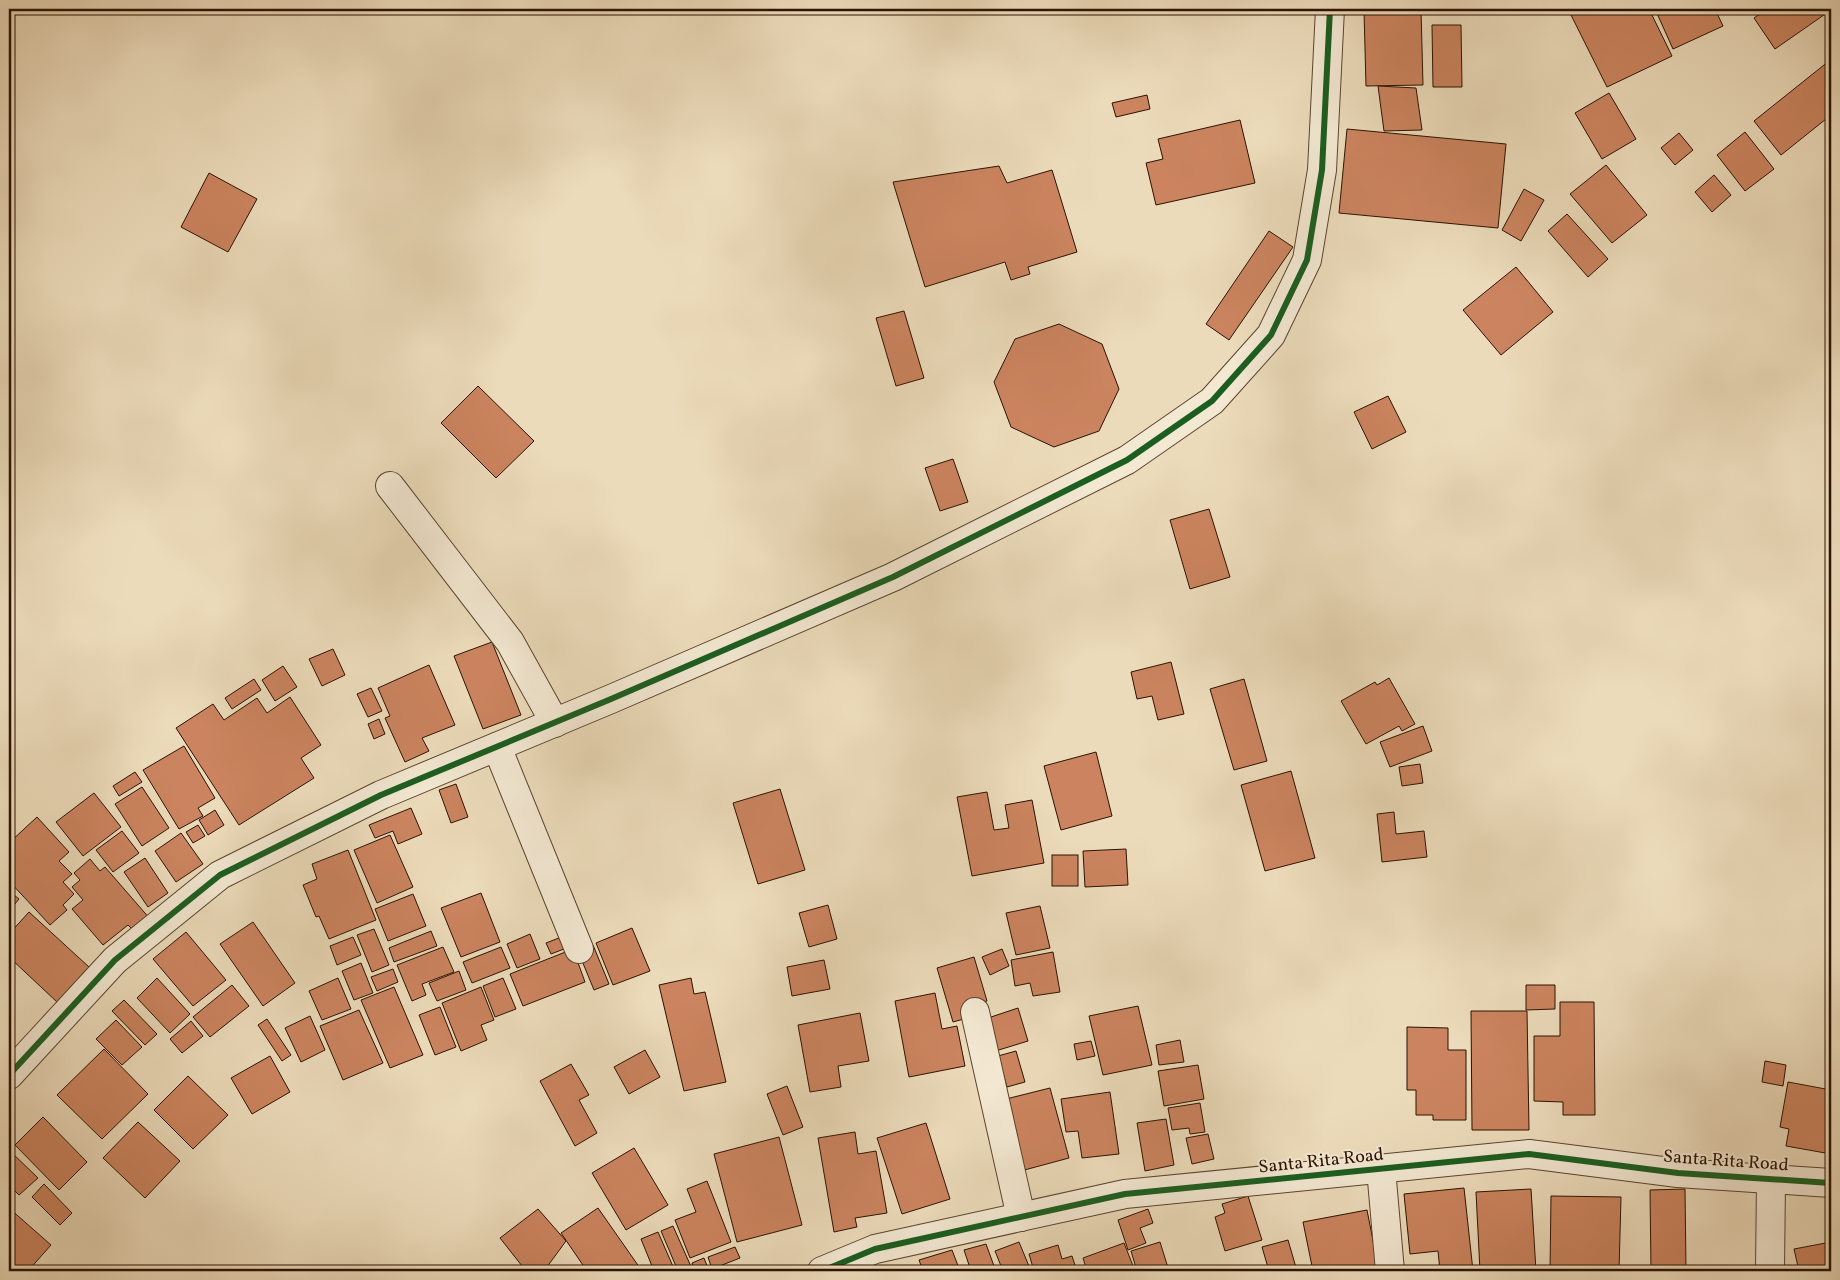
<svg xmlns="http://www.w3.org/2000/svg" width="1840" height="1280" font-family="Vollkorn,serif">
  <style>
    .building { fill: #cb845f; stroke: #2b1200 }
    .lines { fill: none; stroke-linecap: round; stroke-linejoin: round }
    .minor-casing { stroke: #5b442e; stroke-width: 30 }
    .minor { stroke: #f3e8d2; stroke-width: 28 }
    .cycleway-casing { stroke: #f3e8d2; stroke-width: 9 }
    .cycleway { stroke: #1b5e20; stroke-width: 6 }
    .labels { text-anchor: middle; stroke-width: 4; stroke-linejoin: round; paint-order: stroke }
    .street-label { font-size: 18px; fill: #2b1200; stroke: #f3e8d2 }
  </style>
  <rect width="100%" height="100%" fill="#ecdbba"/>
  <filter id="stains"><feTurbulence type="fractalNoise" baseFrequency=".004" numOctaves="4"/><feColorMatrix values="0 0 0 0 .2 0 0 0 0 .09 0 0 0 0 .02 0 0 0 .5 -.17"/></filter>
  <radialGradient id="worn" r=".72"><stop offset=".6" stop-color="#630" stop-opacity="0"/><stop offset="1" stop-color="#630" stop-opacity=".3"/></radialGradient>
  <g class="building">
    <polygon points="1568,9 1649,9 1672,56 1607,87"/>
    <polygon points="1655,9 1715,9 1723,26 1673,49"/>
    <polygon points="1767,9 1831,9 1831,10 1775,49 1754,18"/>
    <polygon points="1421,10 1423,85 1366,86 1364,11"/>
    <polygon points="1432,25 1461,25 1462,87 1433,87"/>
    <polygon points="1829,61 1831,64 1831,115 1781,155 1754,121"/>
    <polygon points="1378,86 1416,88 1422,130 1384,131"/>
    <polygon points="1609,93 1636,139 1602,159 1575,113"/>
    <polygon points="1147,95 1150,109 1116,117 1112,103"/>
    <polygon points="1240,120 1255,183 1156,205 1146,163 1163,159 1158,139"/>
    <polygon points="1347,129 1506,144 1498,228 1339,213"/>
    <polygon points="1745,132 1774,169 1745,191 1717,155"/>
    <polygon points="1679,133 1693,150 1675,165 1661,148"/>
    <polygon points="1606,165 1647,215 1612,243 1570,194"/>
    <polygon points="999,166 1007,183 1052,170 1077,252 1028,267 1030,274 1011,280 1005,262 925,287 893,182"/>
    <polygon points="209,173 257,199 228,252 181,227"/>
    <polygon points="1714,175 1731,195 1712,212 1695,192"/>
    <polygon points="1524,189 1544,200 1521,241 1502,230"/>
    <polygon points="1567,214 1608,259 1588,277 1548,231"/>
    <polygon points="1269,231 1293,247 1229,340 1206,324"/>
    <polygon points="1516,267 1553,312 1501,355 1463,310"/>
    <polygon points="904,311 924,378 896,386 876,318"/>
    <polygon points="1059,324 1102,344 1119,389 1099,431 1054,447 1011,427 994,382 1015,339"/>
    <polygon points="478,386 534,441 496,478 441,423"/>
    <polygon points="1388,396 1406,432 1372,449 1354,412"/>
    <polygon points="953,459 968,502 940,511 925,468"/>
    <polygon points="1209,509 1230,577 1190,589 1170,520"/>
    <polygon points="492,642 521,715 483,729 454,656"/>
    <polygon points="333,649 345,675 322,686 309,659"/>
    <polygon points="1171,662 1184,714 1158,720 1152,696 1137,699 1131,672"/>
    <polygon points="429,665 455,725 422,738 429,751 405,762 385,718 390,716 378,688"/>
    <polygon points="283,666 297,687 275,701 262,680"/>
    <polygon points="1389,678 1415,724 1402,731 1399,726 1366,744 1341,701 1375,682 1377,685"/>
    <polygon points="254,679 261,690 232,709 225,698"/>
    <polygon points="1244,679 1267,761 1234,770 1210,689"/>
    <polygon points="371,688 382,711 368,717 357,694"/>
    <polygon points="290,697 321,745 301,758 314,778 239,825 176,728 213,704 224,720 257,698 267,713"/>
    <polygon points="379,719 385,734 374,739 368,724"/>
    <polygon points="1423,726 1432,751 1390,767 1380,742"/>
    <polygon points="184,746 215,798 198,808 203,816 179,829 143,770"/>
    <polygon points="1096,752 1112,816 1061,830 1044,766"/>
    <polygon points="1420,764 1423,783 1402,786 1399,767"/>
    <polygon points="1291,771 1315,858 1265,871 1241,785"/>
    <polygon points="135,772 142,782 119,796 113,786"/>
    <polygon points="456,784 468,817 451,823 439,790"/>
    <polygon points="142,787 169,828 142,846 115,804"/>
    <polygon points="780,789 805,870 758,884 733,803"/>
    <polygon points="987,792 994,830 1009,828 1005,805 1032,800 1044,863 972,876 957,797"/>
    <polygon points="94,793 121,827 83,856 56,822"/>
    <polygon points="411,808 422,834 398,844 393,831 375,838 369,825"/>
    <polygon points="215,810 224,825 208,835 199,820"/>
    <polygon points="1394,812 1396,834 1424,831 1427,857 1382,862 1377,814"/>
    <polygon points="37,817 69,852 59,861 72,874 63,882 74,894 63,905 67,910 50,925 9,881 9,843"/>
    <polygon points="198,825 205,836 193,843 186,832"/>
    <polygon points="122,831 139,853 113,872 96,850"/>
    <polygon points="181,833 203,864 176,882 155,851"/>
    <polygon points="390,835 413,887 377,903 354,850"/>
    <polygon points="1126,849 1128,885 1085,887 1083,851"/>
    <polygon points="348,850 376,920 329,939 319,916 316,917 303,885 317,879 312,864"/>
    <rect x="1052" y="855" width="26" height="31"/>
    <polygon points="145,858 168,893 148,907 124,872"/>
    <polygon points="90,859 100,871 105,867 151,920 136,933 128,925 103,945 72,909 83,900 72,887 80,880 74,873"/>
    <polygon points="9,891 19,899 9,911"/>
    <polygon points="481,893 500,942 461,957 441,908"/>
    <polygon points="413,894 426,926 388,941 375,909"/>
    <polygon points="828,905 837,939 809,947 799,913"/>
    <polygon points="1040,906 1050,948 1016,955 1006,913"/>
    <polygon points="29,912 89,967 57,1002 9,957 9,934"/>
    <polygon points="253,922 295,983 263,1006 220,944"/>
    <polygon points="632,928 650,971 613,985 596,943"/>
    <polygon points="374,929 389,965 372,972 357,935"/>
    <polygon points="431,931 437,946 394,962 389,948"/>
    <polygon points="186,932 226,980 193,1006 153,959"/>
    <polygon points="530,934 540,959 517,968 507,944"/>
    <polygon points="564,936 569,947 551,954 546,943"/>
    <polygon points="353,937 361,955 337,965 330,946"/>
    <polygon points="593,945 609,984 594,990 578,951"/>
    <polygon points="443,947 454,972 422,984 426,995 412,1001 397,965"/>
    <polygon points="501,947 510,968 472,983 463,962"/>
    <polygon points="573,949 585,982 523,1006 510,974"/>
    <polygon points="1002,949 1009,966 990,975 982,957"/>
    <polygon points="1053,952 1060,992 1033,996 1030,983 1015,986 1011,960"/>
    <polygon points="974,957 987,1001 969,1006 971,1017 953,1022 937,968"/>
    <polygon points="824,960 830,989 792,996 787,967"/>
    <polygon points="361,963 373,993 354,1000 342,971"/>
    <polygon points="393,969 398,982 377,991 371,977"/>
    <polygon points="459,971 466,990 437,1001 429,983"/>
    <polygon points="157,978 190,1014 170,1033 137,998"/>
    <polygon points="338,978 351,1009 322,1020 309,991"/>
    <polygon points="503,978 516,1009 495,1017 483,986"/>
    <polygon points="691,978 694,994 705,992 726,1082 684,1091 659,985"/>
    <polygon points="232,985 249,1006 210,1037 193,1017"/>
    <polygon points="1526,985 1555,985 1555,1009 1526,1010"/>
    <polygon points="394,987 423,1055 390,1068 361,1000"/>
    <polygon points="481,987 494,1020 481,1025 487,1040 461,1051 442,1003"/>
    <polygon points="935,993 942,1029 957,1026 965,1066 909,1077 895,1001"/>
    <polygon points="124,1000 157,1034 145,1045 112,1011"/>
    <polygon points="1560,1002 1594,1002 1595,1115 1563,1115 1563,1102 1534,1101 1534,1036 1560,1036"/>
    <polygon points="1138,1006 1152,1065 1103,1075 1089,1016"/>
    <polygon points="440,1007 456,1047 435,1055 419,1015"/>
    <polygon points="1018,1008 1028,1041 989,1053 979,1021"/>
    <polygon points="359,1010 383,1063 343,1080 320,1026"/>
    <polygon points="1471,1011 1527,1011 1529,1130 1472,1130"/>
    <polygon points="860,1013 869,1061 838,1066 841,1087 810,1092 798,1025"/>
    <polygon points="310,1016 325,1050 301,1062 285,1028"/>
    <polygon points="267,1019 291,1055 282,1061 258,1025"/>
    <polygon points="116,1020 142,1047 122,1065 96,1039"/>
    <polygon points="191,1021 203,1036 182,1053 170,1039"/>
    <polygon points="1407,1027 1448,1028 1448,1050 1466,1050 1466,1120 1433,1120 1433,1115 1416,1115 1416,1090 1407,1090"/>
    <polygon points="1180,1040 1184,1062 1159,1065 1156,1045"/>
    <polygon points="1091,1041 1095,1056 1077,1060 1074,1044"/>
    <polygon points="104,1049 148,1094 102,1139 57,1095"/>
    <polygon points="645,1050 660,1077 629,1094 614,1067"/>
    <polygon points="1016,1051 1025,1082 1007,1087 998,1056"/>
    <polygon points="270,1056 290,1092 252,1114 231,1078"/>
    <polygon points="1765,1061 1786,1065 1783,1086 1762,1082"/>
    <polygon points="571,1064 589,1095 579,1100 597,1133 575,1146 540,1081"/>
    <polygon points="1198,1065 1204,1099 1164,1106 1158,1071"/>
    <polygon points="188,1076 228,1115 193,1149 154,1110"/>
    <polygon points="1788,1082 1831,1090 1831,1154 1786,1146 1789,1129 1780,1127"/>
    <polygon points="787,1086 803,1127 783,1135 767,1094"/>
    <polygon points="1050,1088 1069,1158 1017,1172 998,1101"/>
    <polygon points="1110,1092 1119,1154 1082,1158 1078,1131 1066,1132 1061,1099"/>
    <polygon points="1200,1103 1205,1132 1190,1134 1189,1128 1172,1130 1168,1108"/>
    <polygon points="43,1117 87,1162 59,1190 15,1145"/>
    <polygon points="1166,1119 1174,1165 1145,1171 1137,1123"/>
    <polygon points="138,1122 180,1161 145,1198 103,1158"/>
    <polygon points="926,1123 950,1199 902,1214 877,1138"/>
    <polygon points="855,1132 858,1154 876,1151 887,1213 855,1218 857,1227 834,1232 818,1138"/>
    <polygon points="1208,1134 1214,1159 1192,1164 1186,1138"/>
    <polygon points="779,1137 802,1225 737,1242 714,1154"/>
    <polygon points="634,1148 668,1205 626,1230 592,1173"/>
    <polygon points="10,1151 38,1178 19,1195 9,1185 9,1152"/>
    <polygon points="707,1181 731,1242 690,1258 675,1220 696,1212 687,1189"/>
    <polygon points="44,1184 72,1213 60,1225 32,1197"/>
    <polygon points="1464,1188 1473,1271 1440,1271 1438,1251 1410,1254 1404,1194"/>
    <polygon points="1531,1189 1536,1271 1480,1271 1476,1192"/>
    <polygon points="1685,1189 1686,1271 1651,1271 1650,1190"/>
    <polygon points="1248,1196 1262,1240 1225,1251 1215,1217 1225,1213 1222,1204"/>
    <polygon points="1551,1196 1621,1197 1619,1271 1550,1271"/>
    <polygon points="9,1208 51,1245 28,1271 9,1271"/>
    <polygon points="598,1208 642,1271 587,1271 561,1233"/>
    <polygon points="538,1209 566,1241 544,1271 526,1271 500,1238"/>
    <polygon points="1148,1209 1153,1223 1140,1228 1146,1243 1128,1250 1118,1220"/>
    <polygon points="1367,1210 1379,1271 1313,1271 1303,1222"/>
    <polygon points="673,1226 693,1271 678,1271 661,1231"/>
    <polygon points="658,1232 675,1271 654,1271 641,1239"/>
    <polygon points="1288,1240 1297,1271 1269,1271 1262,1247"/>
    <polygon points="1019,1242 1031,1271 1003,1271 995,1251"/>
    <polygon points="1160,1242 1169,1271 1137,1271 1131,1251"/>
    <polygon points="1831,1242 1831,1271 1799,1271 1794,1249"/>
    <polygon points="1124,1243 1135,1271 1087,1271 1083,1258"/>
    <polygon points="986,1244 994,1266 978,1271 971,1271 964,1250"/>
    <polygon points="1058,1245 1062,1259 1072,1256 1077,1271 1034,1271 1029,1254"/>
    <polygon points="735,1247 740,1258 712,1269 708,1257"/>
    <polygon points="952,1250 960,1271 923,1271 919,1260"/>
    <polygon points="704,1258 709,1271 695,1271 692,1263"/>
    <polygon points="903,1266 905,1271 888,1271"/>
  </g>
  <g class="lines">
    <g class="minor-casing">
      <g id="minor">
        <polyline points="390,486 510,642 555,723"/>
        <polyline points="497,747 579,949"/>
        <polyline points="975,1012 1021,1217"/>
        <polyline points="9,1075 115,960 220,875 381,795 611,699 893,577 1127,460 1212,401 1271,335 1307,260 1322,170 1330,9"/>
        <polyline points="1381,1169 1390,1271"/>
        <polyline points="822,1271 875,1249 1125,1194 1529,1154 1678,1173 1831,1183"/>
        <polyline points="1770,1271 1771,1179"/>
      </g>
    </g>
    <use href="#minor" class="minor"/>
    <g class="cycleway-casing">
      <g id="cycleway">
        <polyline points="9,1075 115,960 220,875 381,795 611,699 893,577 1127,460 1212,401 1271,335 1307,260 1322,170 1330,9"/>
        <polyline points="822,1271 875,1249 1125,1194 1529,1154 1678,1173 1831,1183"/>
      </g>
    </g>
    <use href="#cycleway" class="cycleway"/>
  </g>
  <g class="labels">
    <g class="street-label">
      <text transform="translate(1321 1160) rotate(-6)" y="6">Santa Rita Road</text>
      <text transform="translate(1726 1160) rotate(4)" y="6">Santa Rita Road</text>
    </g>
  </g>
  <rect width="1840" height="1280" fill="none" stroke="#ecdbba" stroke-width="30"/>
  <rect x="10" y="10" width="1820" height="1260" fill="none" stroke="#2b1200" stroke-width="2.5"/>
  <rect x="15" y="15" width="1810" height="1250" fill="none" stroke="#2b1200"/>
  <rect width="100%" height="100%" filter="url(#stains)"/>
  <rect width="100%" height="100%" fill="url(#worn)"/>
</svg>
